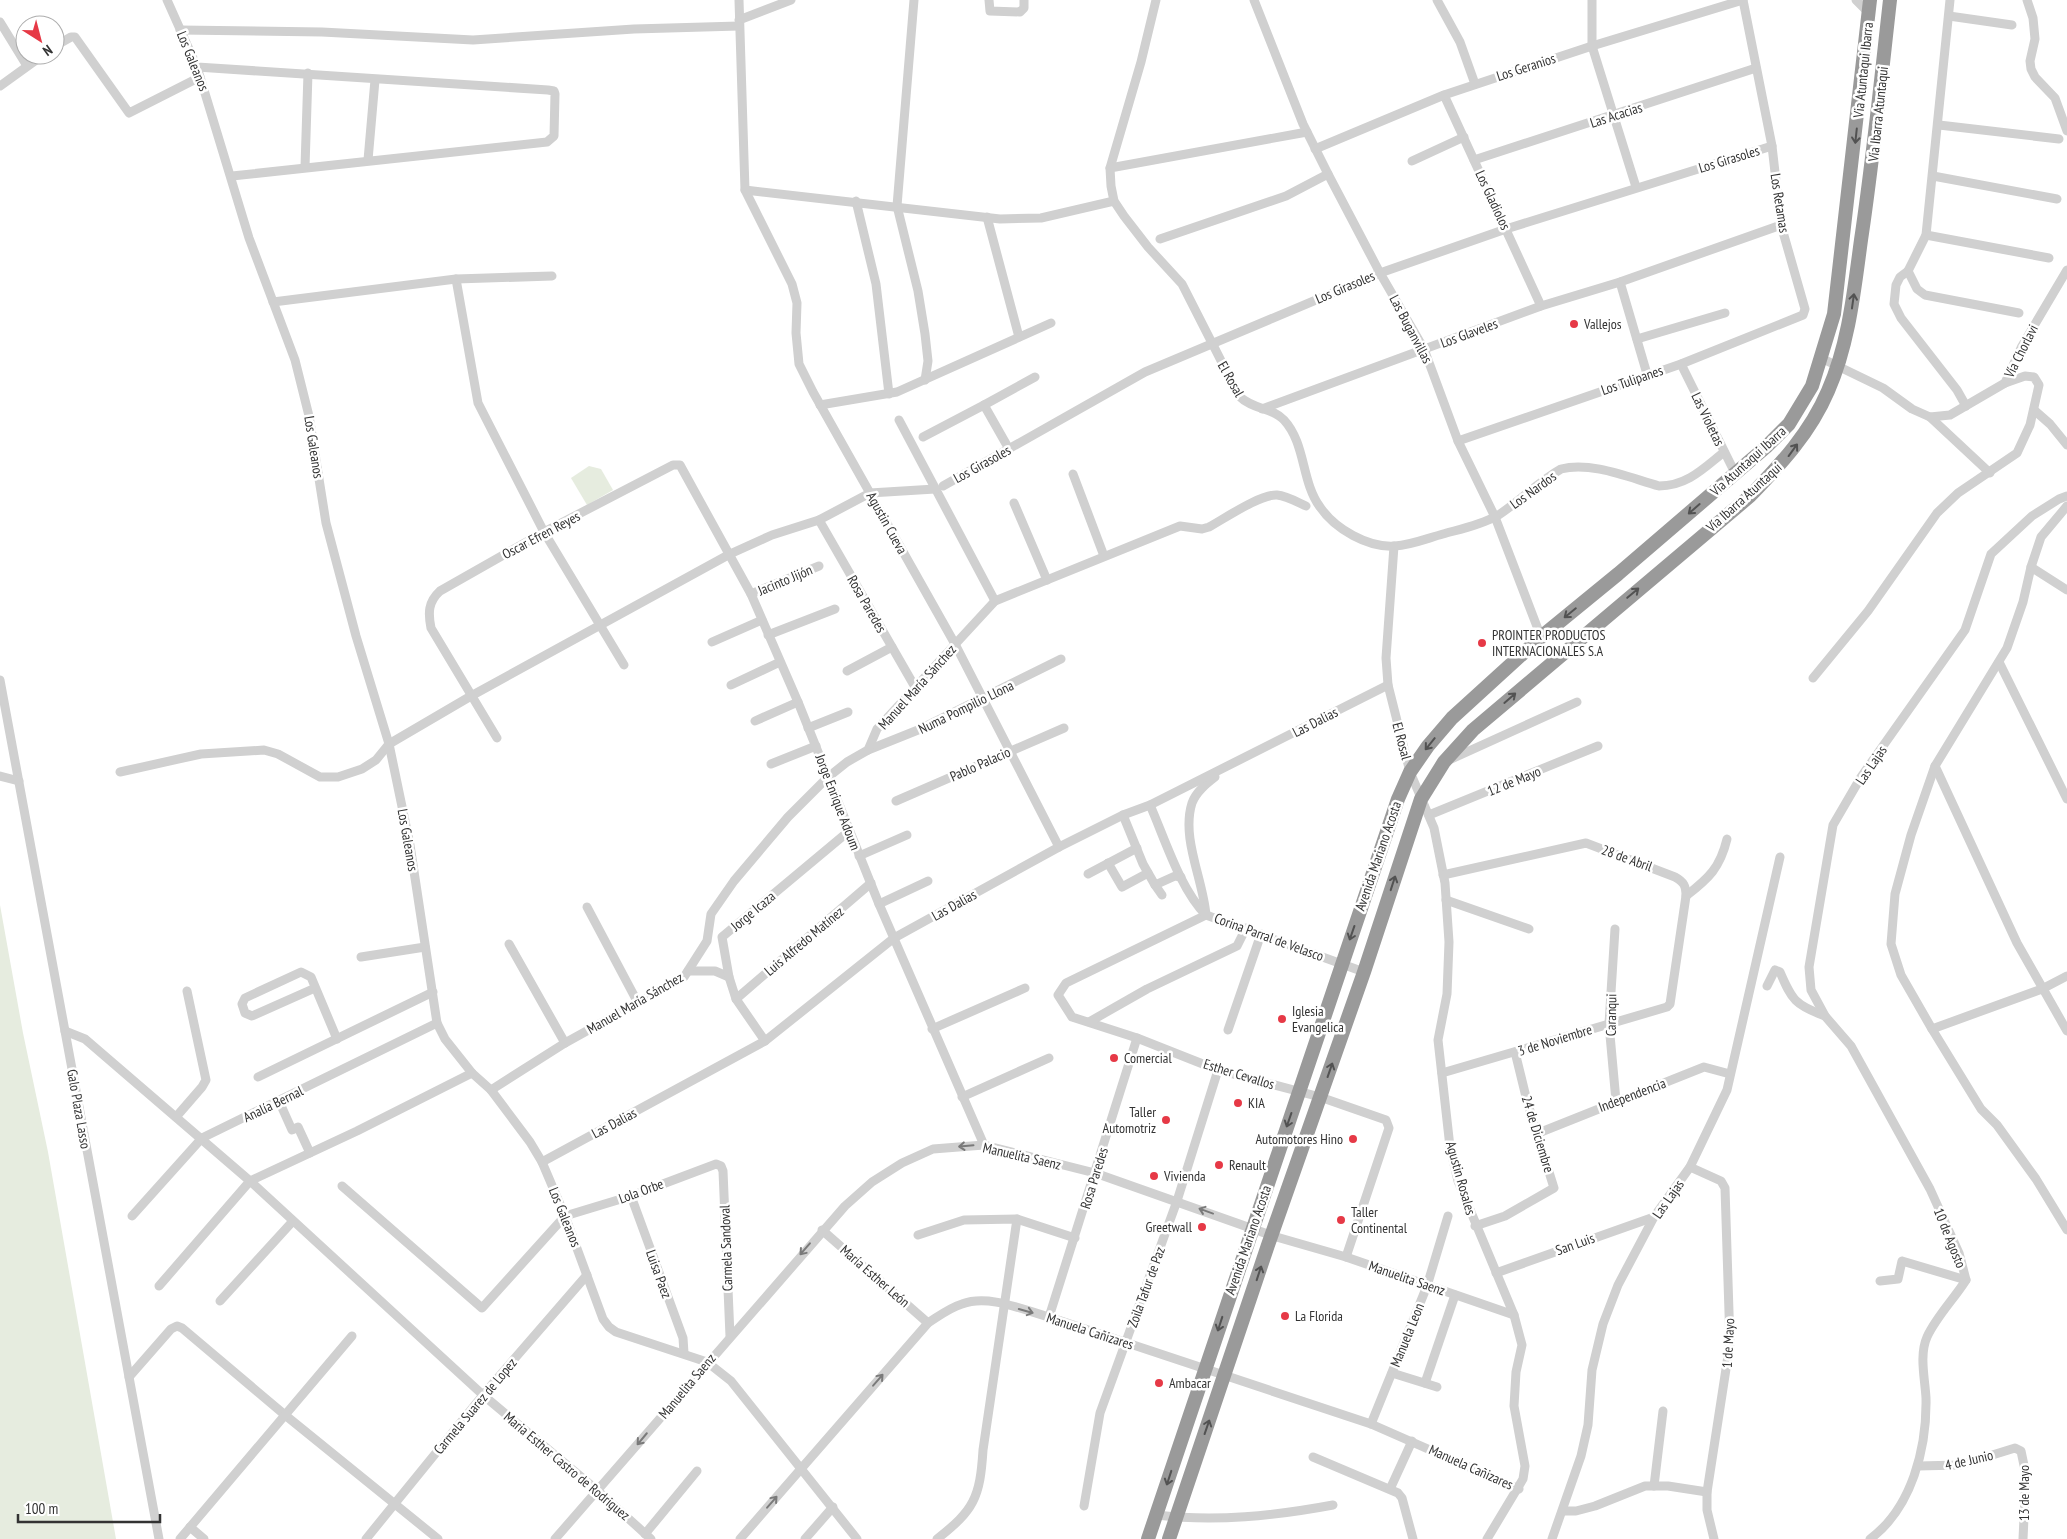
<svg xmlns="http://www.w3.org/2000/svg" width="2067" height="1539" font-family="'PT Sans Narrow',sans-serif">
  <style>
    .green { fill: #e6ecdf }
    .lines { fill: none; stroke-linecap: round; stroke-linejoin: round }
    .minor { stroke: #d0d0d0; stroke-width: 9 }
    .highway { stroke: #9a9a9a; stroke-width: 14 }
    .oneway { stroke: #525252 }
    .oneway2 { stroke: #7a7a7a }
    .poi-dot { fill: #e63946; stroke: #fff; stroke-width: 2 }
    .labels { text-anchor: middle; stroke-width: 5; stroke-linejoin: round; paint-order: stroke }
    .street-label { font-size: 14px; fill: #333; stroke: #fff }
    .poi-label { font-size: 14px; fill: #333; stroke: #fff; text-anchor: start }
  </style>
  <rect width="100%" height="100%" fill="#fff"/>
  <g class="green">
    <polygon points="589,466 601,469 613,490 587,505 571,478"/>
    <polygon points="0,905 23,1033 48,1152 116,1539 0,1539"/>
  </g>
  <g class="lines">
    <g class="minor">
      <polyline points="167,0 197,67 249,238 295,360 309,416 326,523 356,636 389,744 410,845 437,1023 445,1039 472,1073 491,1090 530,1142 542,1162 565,1216 603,1319 609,1327 616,1332 707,1362 731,1381 857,1539"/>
      <polyline points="739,0 745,190 792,284 797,303 796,333 799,364 813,392 955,644 1059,847"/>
      <polyline points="914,0 897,206 918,291 925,334 928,361 925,380"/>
      <polyline points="989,0 990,11 1020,12 1024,8 1024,0"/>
      <path d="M1156,0L1141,62L1110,168L1111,186L1114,201L1124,216L1148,247L1182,284L1239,396C1253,410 1272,407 1284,420C1306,444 1301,481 1320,507C1335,529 1368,548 1395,546C1411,545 1428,538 1443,534C1461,529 1480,525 1497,516C1519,502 1538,482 1561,469C1591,461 1630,478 1659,486C1687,486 1704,468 1724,452"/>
      <polyline points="1254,0 1303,124 1328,174 1380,273 1424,349 1458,441 1495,517 1541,637"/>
      <polyline points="1437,0 1460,42 1475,84"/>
      <polyline points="1592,0 1592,46 1636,187"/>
      <polyline points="1856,0 1869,13"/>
      <polyline points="1950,0 1926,235 1908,271 1900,277 1896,285 1894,304 1901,318 1957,390 1966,406"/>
      <polyline points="2027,0 2033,18 2035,39 2030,61 2031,69 2035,77 2055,98 2067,131"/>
      <polyline points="1949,16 2012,25"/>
      <polyline points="739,20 791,0"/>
      <polyline points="0,22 27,66"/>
      <polyline points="180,30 322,32 473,40 634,29 739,26"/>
      <polyline points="55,46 71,37 75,37 129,113 200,77"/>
      <polyline points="197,67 548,90 554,91 555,94 554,136 547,142 232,176"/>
      <polyline points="0,86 43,55"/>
      <polyline points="1444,95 1541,306"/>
      <polyline points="1939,125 2059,139"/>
      <polyline points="1315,149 1444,95 1592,46 1743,0"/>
      <polyline points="368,160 375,80"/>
      <polyline points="1474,160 1756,68"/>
      <polyline points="1412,161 1464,137"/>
      <polyline points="305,167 308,73"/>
      <polyline points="1110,168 1307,132"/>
      <polyline points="1933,176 2057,199"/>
      <polyline points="745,190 1000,219 1041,218 1114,201"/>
      <polyline points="856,201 876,284 889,394"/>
      <polyline points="987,217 1019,337"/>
      <polyline points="1926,235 2049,258"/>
      <polyline points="1160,239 1286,196 1328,174"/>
      <polyline points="1908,271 1917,289 1925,295 2019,313"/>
      <polyline points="456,279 478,403 544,532 624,665"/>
      <polyline points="1620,282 1647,374"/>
      <polyline points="273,302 456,279 552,276"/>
      <polyline points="1637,339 1725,313"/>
      <polyline points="1821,358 1883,388 1912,409 1930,417 1950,415 2005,383 2022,346 2067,270"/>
      <polyline points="1681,364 1736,475"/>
      <polyline points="820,405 897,392 1051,323"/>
      <polyline points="984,405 1035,377"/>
      <polyline points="1262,409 1541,306 1620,282 1781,225"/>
      <polyline points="2034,410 2050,424 2067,445"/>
      <polyline points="1930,417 1990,473"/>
      <polyline points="899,420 995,601"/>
      <polyline points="923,437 984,405 1009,449"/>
      <polyline points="1458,441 1681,364 1803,315 1805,309 1781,225 1772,146 1743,0"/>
      <polyline points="1073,474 1104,556"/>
      <polyline points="943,486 1145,372 1380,273 1506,229 1772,146"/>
      <polyline points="1014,503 1047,580"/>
      <polyline points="2067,506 2041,537 2031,567 2023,602 2007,648 1935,766 2017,943 2067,1031"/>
      <polyline points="819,520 915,687"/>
      <polyline points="1394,546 1386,658 1388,685 1410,772 1434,828 1445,883 1449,942 1447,994 1438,1040 1450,1147 1458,1181 1514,1315 1522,1345 1516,1372 1514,1406 1525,1466 1523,1479 1487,1539"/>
      <polyline points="2031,567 2067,590"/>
      <polyline points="751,594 819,566"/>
      <polyline points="768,635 835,609"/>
      <polyline points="712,642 762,620"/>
      <polyline points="1999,662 2067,799"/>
      <polyline points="847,671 892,647"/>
      <polyline points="1813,678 1868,611 1937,513 1958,493 2017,453 2030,425 2039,385 2034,377 2025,376 2005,383"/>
      <polyline points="0,680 159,1539"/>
      <polyline points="731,685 780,662"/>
      <polyline points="755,721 798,702"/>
      <polyline points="808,728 848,712"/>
      <path d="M497,738L431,628C428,613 428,602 440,591L544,532L673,465H680L751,594L798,702L879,904L984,1145"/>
      <polyline points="868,750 918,730 1061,659"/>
      <polyline points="1449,760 1577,702"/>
      <polyline points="771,764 816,746"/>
      <polyline points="1935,766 1911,835 1895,894 1891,944 1901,975 1932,1029 1981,1109 1997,1125 2036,1179 2067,1230"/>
      <polyline points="120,772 201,754 264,750 278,754 320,777 338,777 362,769 376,760 389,744 471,696 730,554 772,535 819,520 870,493 935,489"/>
      <polyline points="0,776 19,781"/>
      <path d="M1215,777C1206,784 1196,792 1192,803C1181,838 1203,879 1206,915L1066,983L1058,995L1072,1017L1137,1038L1218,1070L1320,1097L1386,1120L1389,1128L1346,1257"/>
      <polyline points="896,801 1064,728"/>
      <path d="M1150,805C1165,839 1180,889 1206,915L1364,972"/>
      <polyline points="1123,815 1143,864 1155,885 1175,876 1181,877"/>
      <polyline points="1429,815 1598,746"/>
      <polyline points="859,856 907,835"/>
      <polyline points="1108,863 1122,887 1148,873"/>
      <polyline points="1088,874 1137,848"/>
      <polyline points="1155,885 1162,895"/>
      <path d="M1686,896C1709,878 1720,868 1727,839"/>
      <polyline points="1446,900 1529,929"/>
      <polyline points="879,904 928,881"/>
      <polyline points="587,907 638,1003"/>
      <polyline points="1615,929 1609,1024 1616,1101"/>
      <polyline points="509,944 565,1043"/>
      <polyline points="361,957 425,947"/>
      <polyline points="688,971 715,971 729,977"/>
      <path d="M1767,986L1775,970L1780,972C1792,1000 1795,1005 1825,1016"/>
      <polyline points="315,988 252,1016 245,1013 242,1004 245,998 301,972 311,977 337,1039"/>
      <polyline points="736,999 871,883"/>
      <polyline points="1089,1022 1147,989 1237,946 1246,928"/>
      <polyline points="932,1029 1025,988"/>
      <polyline points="1932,1029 2042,989 2067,976"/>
      <polyline points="1228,1030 1261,934"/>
      <polyline points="65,1031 85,1039 250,1181 483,1395 598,1491 651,1539"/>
      <polyline points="765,1041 736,999 729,977 722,937 849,831"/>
      <path d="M1442,1073L1667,1007L1670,1004L1686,896C1686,886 1684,882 1675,877L1586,843L1443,875"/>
      <polyline points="258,1077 433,992"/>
      <path d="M491,1090L565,1043L684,977L707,941L711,914L734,881L788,817L827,778L847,762L868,750L877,729L995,601L1180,526L1202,529L1209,527C1224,519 1260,494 1277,495C1287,496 1297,502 1306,506"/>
      <polyline points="962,1097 1049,1058"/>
      <polyline points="279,1101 292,1130 298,1127 310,1153"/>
      <polyline points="176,1117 202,1087 206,1080 187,991"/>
      <polyline points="1536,1134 1704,1067 1730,1074"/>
      <polyline points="542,1162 765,1041 894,938 1059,847 1123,815 1150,805 1388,685"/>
      <polyline points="1690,1167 1721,1181 1725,1188 1730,1343 1707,1492 1707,1510 1714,1539"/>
      <polyline points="342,1186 482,1308 565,1216 631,1196 716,1164 721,1166 723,1171 730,1336"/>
      <polyline points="631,1196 683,1338 684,1353"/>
      <polyline points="132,1216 202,1138 437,1023"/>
      <polyline points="1475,1226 1505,1216 1554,1188 1527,1101 1515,1052"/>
      <polyline points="822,1230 928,1323"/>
      <polyline points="918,1235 964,1220 1017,1219 1075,1238"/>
      <polyline points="1496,1273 1654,1217"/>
      <polyline points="1880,1281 1898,1279 1902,1261 1966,1280"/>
      <polyline points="159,1286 250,1181 357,1131 472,1073"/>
      <polyline points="220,1301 293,1221"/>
      <polyline points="1049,1317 1137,1038"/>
      <polyline points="1392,1373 1437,1387"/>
      <polyline points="129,1377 171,1329 177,1326 182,1328 285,1415 438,1539"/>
      <polyline points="1425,1383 1455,1295"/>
      <polyline points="1371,1424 1427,1286 1448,1216"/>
      <polyline points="1313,1457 1398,1493 1402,1498 1413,1539"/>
      <polyline points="1918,1466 1960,1465 2015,1448 2021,1451 2026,1475 2023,1539"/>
      <polyline points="1654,1486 1663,1411"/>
      <polyline points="1390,1489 1412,1441"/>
      <polyline points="1084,1506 1100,1413 1177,1201 1218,1070"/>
      <polyline points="1563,1511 1576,1511 1595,1506 1645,1486 1668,1486 1707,1492"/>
      <path d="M1156,1515C1216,1522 1274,1516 1333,1505"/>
      <polyline points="190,1527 204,1539"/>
      <polyline points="645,1534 697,1471"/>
      <polyline points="180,1539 352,1336"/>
      <polyline points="366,1539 483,1395 587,1275"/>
      <polyline points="555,1539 845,1206 872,1182 902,1163 933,1149 984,1145 1095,1173 1273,1236 1346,1257 1514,1315"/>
      <path d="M740,1539L928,1323C939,1316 949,1308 962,1304C989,1294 1023,1310 1049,1317L1371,1424L1519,1489"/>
      <polyline points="805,1539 833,1507"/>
      <path d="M937,1539C974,1510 980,1498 983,1450L1017,1219"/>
      <polyline points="1552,1539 1581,1456 1588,1425 1592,1370 1603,1324 1618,1285 1654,1217 1690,1167 1727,1090 1780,857"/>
      <path d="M1870,1539C1912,1508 1927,1448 1926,1398C1925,1379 1919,1355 1927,1337C1936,1317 1954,1299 1966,1280L1959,1253L1930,1189L1851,1046L1825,1016L1811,990L1809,967L1833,825L1861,777L1965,630L1991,554L2032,516L2059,499L2067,496"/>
    </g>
    <g class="highway">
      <polyline points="1148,1539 1398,799 1410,772 1428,746 1452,718 1541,637 1618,574 1766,447 1789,424 1812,386 1834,314 1870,0"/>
      <path d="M1169,1539L1268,1245L1364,972L1421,799L1444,762L1473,730L1750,496C1781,464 1810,433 1828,391C1849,343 1854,291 1861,240C1873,160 1881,80 1890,0"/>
    </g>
  </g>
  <defs><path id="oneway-shaft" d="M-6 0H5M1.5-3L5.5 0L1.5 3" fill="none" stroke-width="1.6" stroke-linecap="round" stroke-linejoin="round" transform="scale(1.25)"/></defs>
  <g class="oneway">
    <use href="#oneway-shaft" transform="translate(1856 136) rotate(96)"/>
    <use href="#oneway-shaft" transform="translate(1853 301) rotate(-82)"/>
    <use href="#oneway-shaft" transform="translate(1793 450) rotate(-54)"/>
    <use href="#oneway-shaft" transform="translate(1694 509) rotate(139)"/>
    <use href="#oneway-shaft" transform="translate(1633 593) rotate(-40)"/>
    <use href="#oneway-shaft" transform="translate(1570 613) rotate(141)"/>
    <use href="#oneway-shaft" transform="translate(1510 698) rotate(-41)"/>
    <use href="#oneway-shaft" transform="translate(1430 744) rotate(129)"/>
    <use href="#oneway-shaft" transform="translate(1393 883) rotate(-72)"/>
    <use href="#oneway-shaft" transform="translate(1352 933) rotate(109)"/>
    <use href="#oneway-shaft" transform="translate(1330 1070) rotate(-71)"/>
    <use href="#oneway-shaft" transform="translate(1289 1120) rotate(109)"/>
    <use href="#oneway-shaft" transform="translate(1259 1273) rotate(-72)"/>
    <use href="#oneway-shaft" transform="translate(1220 1324) rotate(108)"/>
    <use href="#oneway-shaft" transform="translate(1207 1427) rotate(-71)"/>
    <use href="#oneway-shaft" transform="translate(1169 1478) rotate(108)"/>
  </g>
  <g class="oneway2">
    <use href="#oneway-shaft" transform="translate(966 1146) rotate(175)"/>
    <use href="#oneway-shaft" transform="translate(1206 1211) rotate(-160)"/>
    <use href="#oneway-shaft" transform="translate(805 1249) rotate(131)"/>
    <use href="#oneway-shaft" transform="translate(1026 1311) rotate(16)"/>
    <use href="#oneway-shaft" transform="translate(878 1380) rotate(-49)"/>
    <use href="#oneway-shaft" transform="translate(642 1439) rotate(130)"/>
    <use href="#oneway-shaft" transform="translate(772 1502) rotate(-49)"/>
  </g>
  <g class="poi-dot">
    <circle cx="1574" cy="324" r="5"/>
    <circle cx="1482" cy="643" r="5"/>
    <circle cx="1282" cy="1019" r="5"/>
    <circle cx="1114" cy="1058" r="5"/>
    <circle cx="1238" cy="1103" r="5"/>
    <circle cx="1166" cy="1120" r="5"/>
    <circle cx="1353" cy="1139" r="5"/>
    <circle cx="1219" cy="1165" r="5"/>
    <circle cx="1154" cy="1176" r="5"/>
    <circle cx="1341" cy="1220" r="5"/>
    <circle cx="1202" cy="1227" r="5"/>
    <circle cx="1285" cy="1316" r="5"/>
    <circle cx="1159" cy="1383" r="5"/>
  </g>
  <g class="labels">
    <g class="street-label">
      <text transform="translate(193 61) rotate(68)" y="5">Los Galeanos</text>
      <text transform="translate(1526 67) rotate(-18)" y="5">Los Geranios</text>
      <text transform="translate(1863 70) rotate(-84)" y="5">Via Atuntaqui Ibarra</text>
      <text transform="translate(1878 114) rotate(-84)" y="5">Vía Ibarra Atuntaqui</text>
      <text transform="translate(1616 115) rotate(-18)" y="5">Las Acacias</text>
      <text transform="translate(1729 159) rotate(-17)" y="5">Los Girasoles</text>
      <text transform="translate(1493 200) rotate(65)" y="5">Los Gladiolos</text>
      <text transform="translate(1780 203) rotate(81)" y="5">Los Retamas</text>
      <text transform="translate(1345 287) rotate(-23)" y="5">Los Girasoles</text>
      <text transform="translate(1411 329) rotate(62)" y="5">Las Buganvillas</text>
      <text transform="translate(1469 333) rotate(-20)" y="5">Los Glaveles</text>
      <text transform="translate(2021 351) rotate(-63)" y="5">Vía Chorlavi</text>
      <text transform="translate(1231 379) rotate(60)" y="5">El Rosal</text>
      <text transform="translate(1632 380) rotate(-19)" y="5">Los Tulipanes</text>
      <text transform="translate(1708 419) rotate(64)" y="5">Las Violetas</text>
      <text transform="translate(314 447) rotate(81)" y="5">Los Galeanos</text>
      <text transform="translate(1748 461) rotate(-42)" y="5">Via Atuntaqui Ibarra</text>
      <text transform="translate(982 464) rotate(-29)" y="5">Los Girasoles</text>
      <text transform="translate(1533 490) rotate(-36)" y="5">Los Nardos</text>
      <text transform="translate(1744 497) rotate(-42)" y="5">Vía Ibarra Atuntaqui</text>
      <text transform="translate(887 523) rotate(61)" y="5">Agustin Cueva</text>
      <text transform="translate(541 535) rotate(-28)" y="5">Oscar Efren Reyes</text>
      <text transform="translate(785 580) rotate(-23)" y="5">Jacinto Jijón</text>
      <text transform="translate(867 604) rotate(60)" y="5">Rosa Paredes</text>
      <text transform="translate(917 687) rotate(-48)" y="5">Manuel María Sánchez</text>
      <text transform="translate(966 707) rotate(-26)" y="5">Numa Pompilio Llona</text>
      <text transform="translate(1315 722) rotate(-27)" y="5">Las Dalias</text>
      <text transform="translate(1402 741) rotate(75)" y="5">El Rosal</text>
      <text transform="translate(980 764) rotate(-24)" y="5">Pablo Palacio</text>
      <text transform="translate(1871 765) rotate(-56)" y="5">Las Lajas</text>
      <text transform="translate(1514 781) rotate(-22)" y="5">12 de Mayo</text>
      <text transform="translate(838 802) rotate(69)" y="5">Jorge Enrique Adoum</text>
      <text transform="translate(408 840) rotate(80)" y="5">Los Galeanos</text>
      <text transform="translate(1378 856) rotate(-71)" y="5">Avenida Mariano Acosta</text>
      <text transform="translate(1627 858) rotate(20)" y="5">28 de Abril</text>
      <text transform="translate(954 905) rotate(-29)" y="5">Las Dalias</text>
      <text transform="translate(753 911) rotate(-40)" y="5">Jorge Icaza</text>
      <text transform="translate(1269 937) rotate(20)" y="5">Corina Parral de Velasco</text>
      <text transform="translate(804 941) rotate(-40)" y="5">Luis Alfredo Matínez</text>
      <text transform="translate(635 1003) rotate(-30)" y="5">Manuel María Sánchez</text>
      <text transform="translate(1611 1015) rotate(-89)" y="5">Caranqui</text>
      <text transform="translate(1555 1040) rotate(-17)" y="5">3 de Noviembre</text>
      <text transform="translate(1239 1074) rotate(17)" y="5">Esther Cevallos</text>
      <text transform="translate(1632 1095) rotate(-21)" y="5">Independencia</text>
      <text transform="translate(273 1104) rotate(-26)" y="5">Analía Bernal</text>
      <text transform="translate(79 1109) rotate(80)" y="5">Galo Plaza Lasso</text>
      <text transform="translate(614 1123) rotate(-28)" y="5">Las Dalias</text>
      <text transform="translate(1538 1134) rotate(73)" y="5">24 de Diciembre</text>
      <text transform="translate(1022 1156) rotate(13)" y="5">Manuelita Saenz</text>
      <text transform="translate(1094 1178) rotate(-73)" y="5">Rosa Paredes</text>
      <text transform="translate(1461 1178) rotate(74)" y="5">Agustin Rosales</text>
      <text transform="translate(641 1191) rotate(-20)" y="5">Lola Orbe</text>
      <text transform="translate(1668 1199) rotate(-55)" y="5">Las Lajas</text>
      <text transform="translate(565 1217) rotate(68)" y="5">Los Galeanos</text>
      <text transform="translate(1950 1238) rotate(68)" y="5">10 de Agosto</text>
      <text transform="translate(1248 1240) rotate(-71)" y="5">Avenida Mariano Acosta</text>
      <text transform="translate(1575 1244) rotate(-20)" y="5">San Luis</text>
      <text transform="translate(726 1248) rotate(-92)" y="5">Carmela Sandoval</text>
      <text transform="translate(659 1274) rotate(70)" y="5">Luisa Paez</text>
      <text transform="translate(875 1276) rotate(41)" y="5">María Esther León</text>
      <text transform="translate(1407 1278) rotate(19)" y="5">Manuelita Saenz</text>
      <text transform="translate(1146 1287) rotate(-70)" y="5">Zoila Tafur de Paz</text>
      <text transform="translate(1090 1331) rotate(18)" y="5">Manuela Cañizares</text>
      <text transform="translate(1407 1335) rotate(-68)" y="5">Manuela Leon</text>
      <text transform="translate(1728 1343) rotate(-87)" y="5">1 de Mayo</text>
      <text transform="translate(687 1386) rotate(-50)" y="5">Manuelita Saenz</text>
      <text transform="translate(475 1406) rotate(-50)" y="5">Carmela Suarez de Lopez</text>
      <text transform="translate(1969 1460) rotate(-13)" y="5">4 de Junio</text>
      <text transform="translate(567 1466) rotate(40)" y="5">Maria Esther Castro de Rodriguez</text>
      <text transform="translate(1471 1467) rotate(24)" y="5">Manuela Cañizares</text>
      <text transform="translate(2024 1493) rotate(-90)" y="5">13 de Mayo</text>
    </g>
    <g class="poi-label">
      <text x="1584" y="329">Vallejos</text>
      <text x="1492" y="640">PROINTER PRODUCTOS<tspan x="1492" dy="16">INTERNACIONALES S.A</tspan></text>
      <text x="1292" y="1016">Iglesia<tspan x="1292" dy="16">Evangelica</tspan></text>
      <text x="1124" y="1063">Comercial</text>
      <text x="1248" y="1108">KIA</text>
      <text x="1156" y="1117" text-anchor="end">Taller<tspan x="1156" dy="16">Automotriz</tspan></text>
      <text x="1343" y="1144" text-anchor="end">Automotores Hino</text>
      <text x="1229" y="1170">Renault</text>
      <text x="1164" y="1181">Vivienda</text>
      <text x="1351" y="1217">Taller<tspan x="1351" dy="16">Continental</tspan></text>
      <text x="1192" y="1232" text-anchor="end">Greetwall</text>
      <text x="1295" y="1321">La Florida</text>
      <text x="1169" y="1388">Ambacar</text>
    </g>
  </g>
  <g transform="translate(40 40) rotate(144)"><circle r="24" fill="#ffffff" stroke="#adadad"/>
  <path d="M0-4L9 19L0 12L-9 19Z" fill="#e63946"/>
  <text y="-8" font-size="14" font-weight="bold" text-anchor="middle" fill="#333333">N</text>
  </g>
  <path d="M18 1514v8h142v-8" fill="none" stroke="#333333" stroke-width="2.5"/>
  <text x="25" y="1514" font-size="15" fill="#333333" stroke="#ffffff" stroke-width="4" paint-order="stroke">100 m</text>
</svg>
